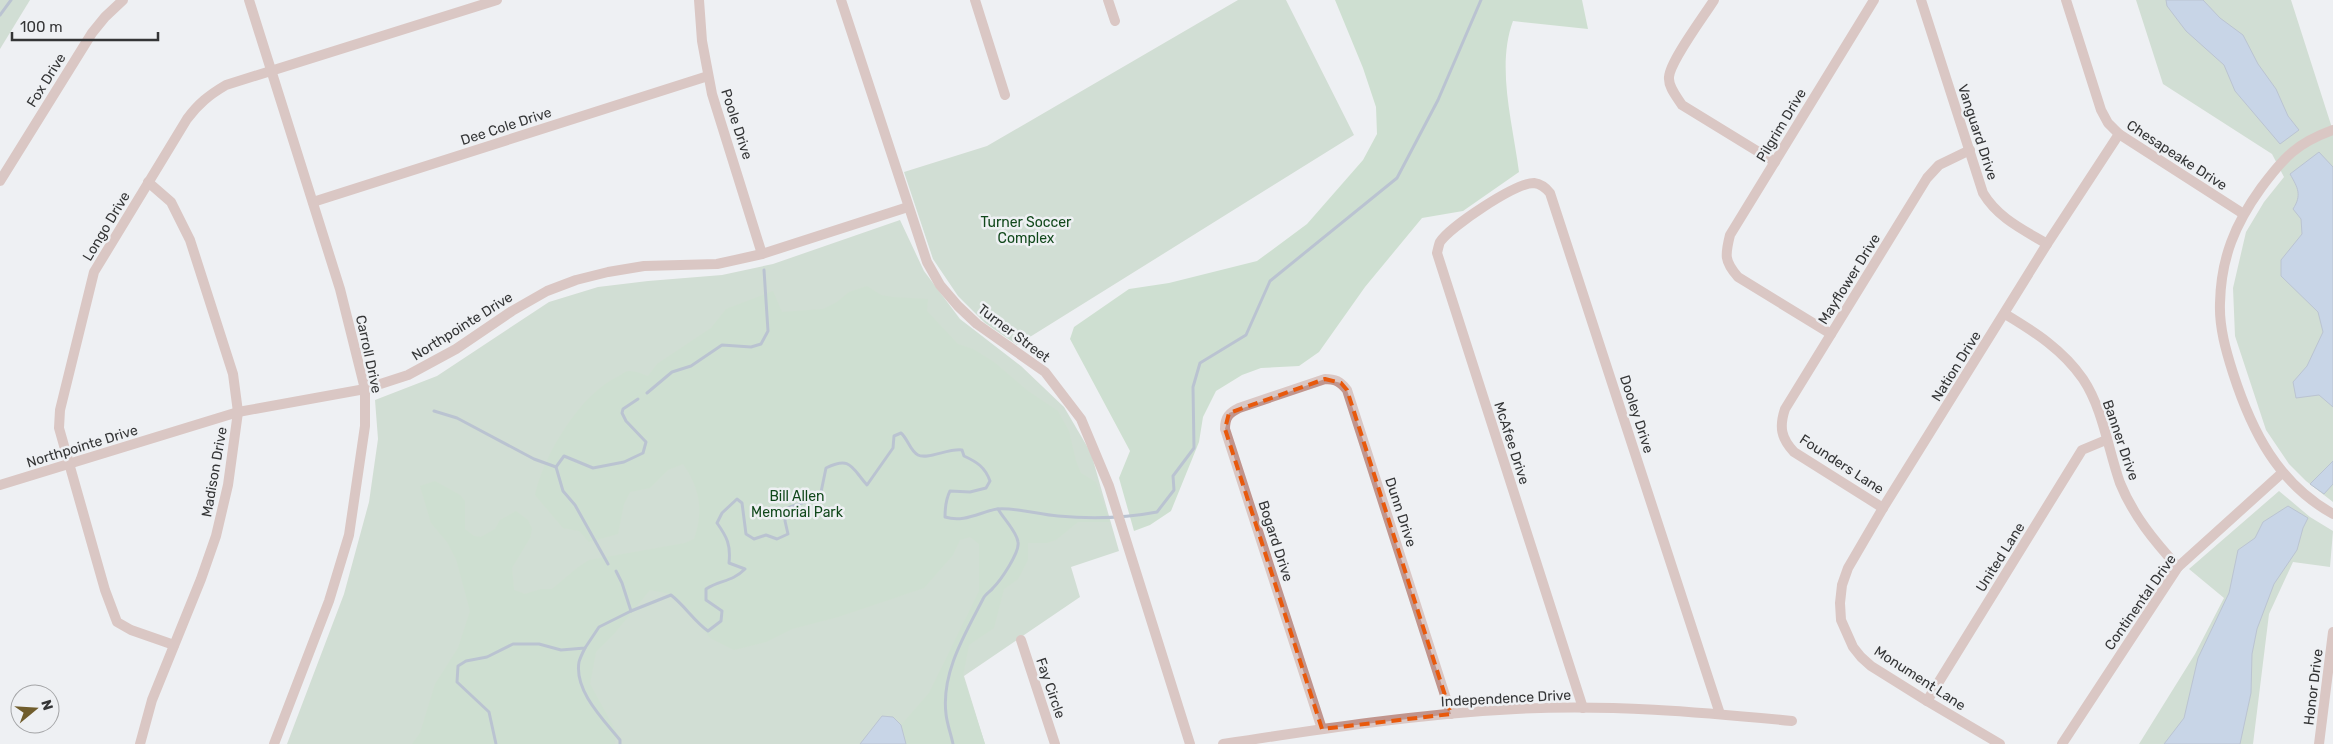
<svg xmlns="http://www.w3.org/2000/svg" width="2333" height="744" font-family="Rubik,sans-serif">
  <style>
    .green { fill: #aec7af }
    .forest { fill: #a7cba8 }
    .water { fill: #99b3da; stroke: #7b8da9 }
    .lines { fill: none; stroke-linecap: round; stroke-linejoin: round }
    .stream { stroke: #7b8da9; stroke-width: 3 }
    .minor { stroke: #c1958d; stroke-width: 10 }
    .marked { fill: none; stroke: #e8590c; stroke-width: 4; stroke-dasharray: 10 6; stroke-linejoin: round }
    .labels { text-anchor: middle; stroke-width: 5; stroke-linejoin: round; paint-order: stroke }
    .street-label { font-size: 14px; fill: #343536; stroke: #eef0f3 }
    .park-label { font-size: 14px; fill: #11481b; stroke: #eef0f3 }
  </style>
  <rect width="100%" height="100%" fill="#eef0f3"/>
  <g class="green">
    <polygon points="0,0 30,0 0,49"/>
    <polygon points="1238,0 1286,0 1354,135 1017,345 985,323 958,296 933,259 904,172 987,146"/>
    <polygon points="2136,0 2291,0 2333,131 2333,502 2306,481 2289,464 2266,430 2235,336 2233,288 2246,232 2264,202 2284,177 2272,154 2163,84"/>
    <polygon points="900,220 924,271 960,319 1021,366 1064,407 1091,453 1119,551 1071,567 1080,597 964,676 985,744 287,744 344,594 369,502 378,439 375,400 437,376 549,302 598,287 648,281 722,275 773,264"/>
    <polygon points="2279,491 2310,517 2333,531 2330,567 2293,562 2269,614 2253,744 2139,744 2195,654 2224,598 2189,569"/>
  </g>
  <g class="forest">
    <path d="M1335,0H1582L1588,29L1513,21C1496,67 1513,124 1519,172L1463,211L1422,218L1365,287L1319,352L1299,366L1261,368L1242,375L1216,391L1203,417L1199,442L1171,511L1150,525L1134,531L1119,478L1130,451L1070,339L1074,327L1129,289L1169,283L1257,261L1307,224L1363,160L1377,134L1376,107L1363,68Z"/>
    <path d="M867,286L881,295L892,297L928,299L927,311L958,344L973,349L994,362L1028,391L1058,411L1069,431L1076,461L1081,473L1096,482L1110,522H1078L1056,540L1047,543H1028V560L1018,579L1004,589L994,628L969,645L963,676L985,744H906L901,725L929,693L979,591V544L970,537L960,540L953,555L924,588L838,617L792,629L766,642L734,650L710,638L681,601L670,594L650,590L614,634L596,652L590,684L616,731L615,744H412L420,733L435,684L458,648L470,611L456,559L447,542L431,523L420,486L435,481L460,495L465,501V529L474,536L481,537L495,529L500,520L516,511L528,520L532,529L530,538L512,568L514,590L525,594L541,589H552L577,568L589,560L685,543L694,539C704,511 700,488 683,464L668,470L650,488L630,492L624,504L618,534L589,542L579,531L563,528L535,495C544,454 580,394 619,376C622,374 626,371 629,371C635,371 643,374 648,376L657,364L711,328L726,309L773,291L782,312L823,309L837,302L849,292Z"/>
  </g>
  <g class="water">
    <polygon points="2166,0 2203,0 2220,18 2243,35 2258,64 2276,89 2288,116 2299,130 2280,144 2235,91 2224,65 2186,31 2167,6"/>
    <path d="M2319,152L2333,167V407L2319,395L2296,398L2293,382L2307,366L2323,332L2318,312L2281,276V260L2302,234L2301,219L2293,209C2302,195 2298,188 2290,174Z"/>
    <polygon points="2333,461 2333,484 2324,494 2310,484"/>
    <polygon points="2288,506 2308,518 2303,528 2297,550 2274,584 2257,629 2252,654 2251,693 2240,744 2164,744 2184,718 2198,658 2229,593 2238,550 2255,538 2263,522"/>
    <polygon points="882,716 893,717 901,725 906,744 860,744"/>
  </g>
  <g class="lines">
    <g class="stream">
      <polyline points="0,15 11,0"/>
      <polyline points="647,393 672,372 691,366 722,345 751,347 761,344 768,331 764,270"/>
      <polyline points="434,411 457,418 534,459 556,467"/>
      <polyline points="608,564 575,505 563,491 556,467 564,456 593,468 624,462 643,453 646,442 626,421 622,413 623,409 638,399"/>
      <polyline points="616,571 622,583 631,611"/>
      <path d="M585,648C583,652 580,658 579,662C574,691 604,720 620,740V744"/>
      <path d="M496,744L489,712L457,682L458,666L466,661L487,657L513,644H539L561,650L585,648L599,627L631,611L671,595C685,606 694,621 708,631L721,621L722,611L706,600V589C720,580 732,582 745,569L729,563C731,545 727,537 717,523L722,513L737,499L742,503L746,534L754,539L766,535L777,539L788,534L785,521L787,508L820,497L826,468C851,456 851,467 867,485L893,448L894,436L901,433C908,439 910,451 918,455C927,460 949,448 962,450L964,456C977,462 985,467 990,481L986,488L970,492L950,491C946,499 945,508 945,517C964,523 980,512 997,509C1015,507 1040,515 1058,516C1090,519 1126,518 1157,512L1174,490L1173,476L1194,448L1193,387L1200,363L1246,335L1270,281L1397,178L1438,100L1481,0"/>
      <path d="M953,744C951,734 947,724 946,714C941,673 965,634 983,599C985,594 990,592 993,588C1001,580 1020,552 1018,542C1017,532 1003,518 998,509"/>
    </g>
    <g class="minor">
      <polyline points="249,0 340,289 365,389 365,426 349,535 329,601 274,744"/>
      <polyline points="699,0 702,41 712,94 762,254"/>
      <polyline points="841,0 927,262 940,285 958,306 977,324 1045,372 1081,419 1109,486 1190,744"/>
      <polyline points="975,0 1005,95"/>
      <polyline points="1108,0 1115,21"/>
      <path d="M1714,0C1704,16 1670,61 1669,77C1668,87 1677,97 1682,105L1775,162"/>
      <path d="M1921,0L1983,193C1998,218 2022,229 2047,244"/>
      <polyline points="2066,0 2101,110 2108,123 2119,134 2242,213"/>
      <path d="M2333,130C2297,143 2284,157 2261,188C2235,224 2221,258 2220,303C2219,327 2226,351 2233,373C2252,432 2278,483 2333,514"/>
      <polyline points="0,181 92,33 105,17 123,0"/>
      <polyline points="313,202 708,76"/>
      <path d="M2005,314C2035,332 2063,350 2083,379C2103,409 2108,449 2120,483C2133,515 2154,541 2178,567"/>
      <path d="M1831,334L1738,277C1724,261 1725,255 1730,235L1874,0"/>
      <polyline points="0,485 238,412 365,389 408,375 456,349 512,311 547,291 576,280 608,272 644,266 717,264 762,254 908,207"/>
      <path d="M1883,508L1794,452C1781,438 1779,427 1785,409L1927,178L1939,165L1970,150"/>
      <polyline points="1021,640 1055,744"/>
      <path d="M174,645L131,630L117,622L105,590L59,428L60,410L94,272L187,119C198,104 209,95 226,85L497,0"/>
      <polyline points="1927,701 2082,450 2106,440"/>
      <path d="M1583,708L1437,253C1438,249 1439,244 1440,242C1451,226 1515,183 1534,183C1542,184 1546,188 1550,193L1720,714"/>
      <path d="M1322,729L1225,429C1225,417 1229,413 1239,408L1325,379C1335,379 1340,381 1347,390L1451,714"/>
      <polyline points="140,744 152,700 201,579 216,536 228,485 238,412 233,374 190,240 171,202 148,182"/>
      <path d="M1223,744C1320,729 1418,714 1516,709C1608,704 1700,712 1792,721"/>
      <polyline points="2000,744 1927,701 1871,666 1861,657 1853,647 1841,620 1840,603 1842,585 1848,568 1883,508 2047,244 2119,134"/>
      <polyline points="2062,744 2178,567 2282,473"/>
      <polyline points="2319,744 2333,632"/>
    </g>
  </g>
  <path d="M0 0H2333V744H0ZM1325,379L1341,383L1347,390L1451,714L1322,729L1225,429L1229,413Z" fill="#eef0f3" fill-opacity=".55" fill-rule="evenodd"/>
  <path class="marked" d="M1325,379L1341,383L1347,390L1451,714L1322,729L1225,429L1229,413Z"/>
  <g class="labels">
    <g class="street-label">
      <text transform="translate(46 80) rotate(-58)" y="5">Fox Drive</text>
      <text transform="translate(737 124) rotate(72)" y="5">Poole Drive</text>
      <text transform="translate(1781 125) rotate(-59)" y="5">Pilgrim Drive</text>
      <text transform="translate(506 126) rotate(-18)" y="5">Dee Cole Drive</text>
      <text transform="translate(1978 132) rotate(72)" y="5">Vanguard Drive</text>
      <text transform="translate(2177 155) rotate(33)" y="5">Chesapeake Drive</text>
      <text transform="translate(106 226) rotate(-59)" y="5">Longo Drive</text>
      <text transform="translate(1849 279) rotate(-58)" y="5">Mayflower Drive</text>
      <text transform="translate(462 326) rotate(-32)" y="5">Northpointe Drive</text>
      <text transform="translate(1014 333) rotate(37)" y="5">Turner Street</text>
      <text transform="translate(369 354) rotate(78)" y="5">Carroll Drive</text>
      <text transform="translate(1956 366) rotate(-58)" y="5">Nation Drive</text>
      <text transform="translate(1637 414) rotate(72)" y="5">Dooley Drive</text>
      <text transform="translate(2121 440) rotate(71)" y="5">Banner Drive</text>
      <text transform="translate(1512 443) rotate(72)" y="5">McAfee Drive</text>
      <text transform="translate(82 446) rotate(-17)" y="5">Northpointe Drive</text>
      <text transform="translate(1842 464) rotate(33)" y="5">Founders Lane</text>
      <text transform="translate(214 472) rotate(-80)" y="5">Madison Drive</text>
      <text transform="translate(1401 512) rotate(72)" y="5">Dunn Drive</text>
      <text transform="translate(1276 541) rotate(72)" y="5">Bogard Drive</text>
      <text transform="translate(2000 557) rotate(-58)" y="5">United Lane</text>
      <text transform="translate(2140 602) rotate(-55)" y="5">Continental Drive</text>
      <text transform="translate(1920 678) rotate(33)" y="5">Monument Lane</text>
      <text transform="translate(2313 687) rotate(-83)" y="5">Honor Drive</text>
      <text transform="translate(1051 688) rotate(71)" y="5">Fay Circle</text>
      <text transform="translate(1506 698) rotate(-3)" y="5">Independence Drive</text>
    </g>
    <g class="park-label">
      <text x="1026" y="227">Turner Soccer<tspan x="1026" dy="16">Complex</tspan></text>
      <text x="797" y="501">Bill Allen<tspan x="797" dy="16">Memorial Park</tspan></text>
    </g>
  </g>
  <g transform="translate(35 709) rotate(72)"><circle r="24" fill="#eef0f3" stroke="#a4a5a7"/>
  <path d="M0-4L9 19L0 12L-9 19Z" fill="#705d2c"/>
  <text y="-8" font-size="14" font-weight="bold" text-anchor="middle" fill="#343536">N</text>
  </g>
  <path d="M12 32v8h146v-8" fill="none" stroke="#343536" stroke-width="2.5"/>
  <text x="20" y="32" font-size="15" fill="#343536" stroke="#eef0f3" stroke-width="4" paint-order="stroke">100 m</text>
</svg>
